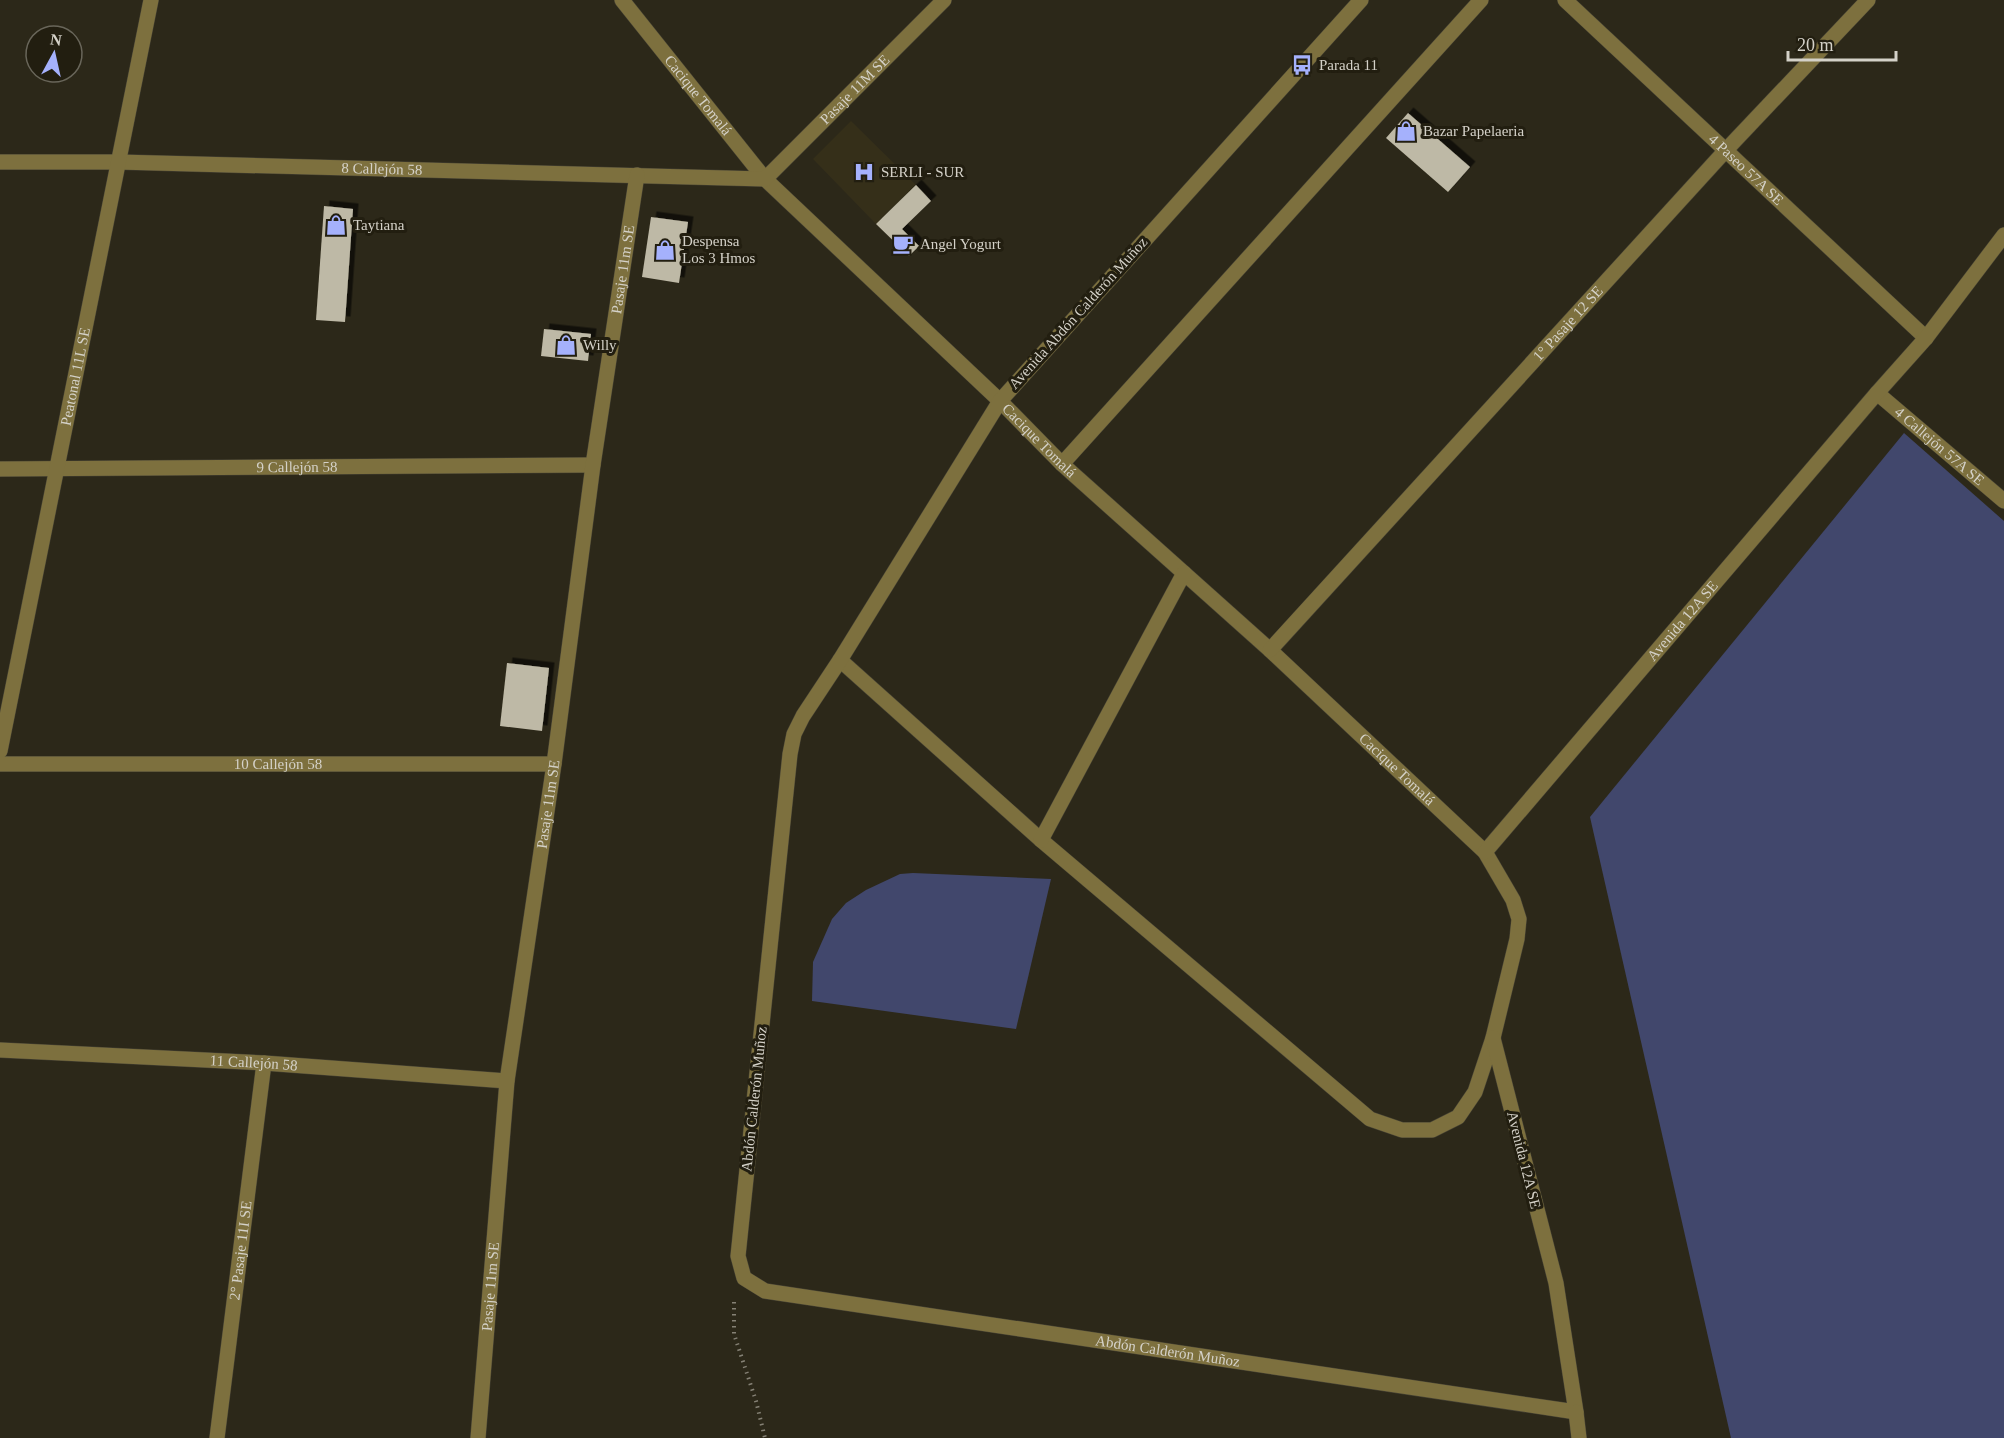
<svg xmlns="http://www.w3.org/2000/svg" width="2004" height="1438" font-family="Georgia,serif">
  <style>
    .built { fill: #352f19 }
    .green { fill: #41476c }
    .building { fill: #beb9a6; filter: url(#shadow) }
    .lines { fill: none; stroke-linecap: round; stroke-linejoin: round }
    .minor-casing { stroke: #474335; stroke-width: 16 }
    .path { stroke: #858175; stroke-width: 4; stroke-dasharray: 1.5 4.5; stroke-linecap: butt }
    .minor { stroke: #7d703e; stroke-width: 15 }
    .labels { text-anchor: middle; stroke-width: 6; stroke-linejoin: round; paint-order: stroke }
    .poi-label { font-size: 15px; fill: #d4d1c8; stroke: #221e10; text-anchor: start }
    .street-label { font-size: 15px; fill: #d4d1c8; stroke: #221e10 }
  </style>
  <defs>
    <filter id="shadow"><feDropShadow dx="5.5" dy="-5.5" stdDeviation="0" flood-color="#0009"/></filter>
  </defs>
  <rect width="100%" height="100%" fill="#2c2819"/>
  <polygon class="built" points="851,121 916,185 876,224 813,159"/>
  <g class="green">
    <polygon points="1904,433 2004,521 2004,1438 1731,1438 1590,817"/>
    <polygon points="913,873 1051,879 1016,1029 812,1001 813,962 832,919 846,903 866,890 900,874"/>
  </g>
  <g class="building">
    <polygon points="1408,113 1470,167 1448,192 1386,138"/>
    <polygon points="916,185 931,201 902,229 919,246 909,256 876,224"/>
    <polygon points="324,206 353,209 345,322 316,320"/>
    <polygon points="651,217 688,222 679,283 642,277"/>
    <polygon points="544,329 591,334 588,361 541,356"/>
    <polygon points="507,663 549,668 542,731 500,726"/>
  </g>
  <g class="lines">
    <g class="minor-casing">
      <g id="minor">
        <path id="s1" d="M622,0L765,179L1000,401L1062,464L1270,650L1485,852L1513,900L1519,919L1517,939L1493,1038L1475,1092L1458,1117L1432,1130H1402L1370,1119L1041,840L840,660"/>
        <path id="s2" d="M1361,0L1000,401L840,660L803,716L794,734L790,754L738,1256L744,1278L765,1291L1576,1412L1556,1283L1493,1038"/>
        <path id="s3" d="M1565,0L1926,338"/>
        <path id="s4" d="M0,162H118L765,179L944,0"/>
        <path id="s5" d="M1877,393L2004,501"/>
        <polyline points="1062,464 1481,0"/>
        <path id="s6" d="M0,469L593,465"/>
        <path id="s7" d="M1270,650L1726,150L1868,0"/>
        <path id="s8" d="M0,751L151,0"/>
        <path id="s9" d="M0,764H554"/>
        <polyline points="1041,840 1184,573"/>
        <path id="s10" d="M1485,852L1877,393L1926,338L2004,235"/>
        <path id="s11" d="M0,1050L264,1063L507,1081"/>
        <polyline points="1576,1412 1579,1438"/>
        <path id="s12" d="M217,1438L264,1063"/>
        <path id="s13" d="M478,1438L507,1081L554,764L593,465L637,175"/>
      </g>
    </g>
    <polyline class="path" points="734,1302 734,1334 756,1401 765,1438"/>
    <use href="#minor" class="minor"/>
  </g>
  <defs>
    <g id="bus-bare" transform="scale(1.62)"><path d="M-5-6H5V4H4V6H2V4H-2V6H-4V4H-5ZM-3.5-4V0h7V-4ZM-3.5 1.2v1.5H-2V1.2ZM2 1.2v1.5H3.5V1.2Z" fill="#a5b1fc" stroke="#221e10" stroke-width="2.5" paint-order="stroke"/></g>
    <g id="shop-bare" transform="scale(1.62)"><path d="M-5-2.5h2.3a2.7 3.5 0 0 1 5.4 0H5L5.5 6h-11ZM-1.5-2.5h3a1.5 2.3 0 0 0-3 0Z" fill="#a5b1fc" stroke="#221e10" stroke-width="2.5" paint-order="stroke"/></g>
    <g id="hospital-bare" transform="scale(1.62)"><path d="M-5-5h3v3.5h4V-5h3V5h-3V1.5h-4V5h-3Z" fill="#a5b1fc" stroke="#221e10" stroke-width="2.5" paint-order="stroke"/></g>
    <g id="cafe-bare" transform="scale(1.62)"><path d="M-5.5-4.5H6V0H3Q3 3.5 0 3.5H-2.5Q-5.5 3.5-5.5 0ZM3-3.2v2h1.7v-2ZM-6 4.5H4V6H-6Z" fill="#a5b1fc" stroke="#221e10" stroke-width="2.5" paint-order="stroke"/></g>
  </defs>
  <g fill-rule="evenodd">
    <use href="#bus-bare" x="1302" y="65"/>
    <use href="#shop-bare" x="1406" y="131"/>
    <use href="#hospital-bare" x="864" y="172"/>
    <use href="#shop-bare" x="336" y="225"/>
    <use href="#cafe-bare" x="903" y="244"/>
    <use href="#shop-bare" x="665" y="250"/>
    <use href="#shop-bare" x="566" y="345"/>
  </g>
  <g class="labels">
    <g class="poi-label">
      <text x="1319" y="70">Parada 11</text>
      <text x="1423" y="136">Bazar Papelaeria</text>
      <text x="881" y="177">SERLI - SUR</text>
      <text x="353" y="230">Taytiana</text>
      <text x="682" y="246">Despensa<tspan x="682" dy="17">Los 3 Hmos</tspan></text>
      <text x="920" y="249">Angel Yogurt</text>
      <text x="583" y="350">Willy</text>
    </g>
    <g class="street-label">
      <text dy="5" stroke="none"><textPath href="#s4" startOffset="892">Pasaje 11M SE</textPath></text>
      <text dy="5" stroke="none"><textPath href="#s1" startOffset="122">Cacique Tomalá</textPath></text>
      <text dy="5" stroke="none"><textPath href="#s4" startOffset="382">8 Callejón 58</textPath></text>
      <text dy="5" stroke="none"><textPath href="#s3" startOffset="248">4 Paseo 57A SE</textPath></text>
      <text dy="5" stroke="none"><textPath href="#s13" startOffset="1178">Pasaje 11m SE</textPath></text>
      <text transform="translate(1078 313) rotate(-48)" y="5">Avenida Abdón Calderón Muñoz</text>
      <text dy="5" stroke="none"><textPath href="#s7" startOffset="442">1° Pasaje 12 SE</textPath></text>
      <text dy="5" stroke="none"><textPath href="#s8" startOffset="382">Peatonal 11L SE</textPath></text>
      <text dy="5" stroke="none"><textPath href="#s1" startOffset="608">Cacique Tomalá</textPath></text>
      <text dy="5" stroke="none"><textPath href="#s5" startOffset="82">4 Callejón 57A SE</textPath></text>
      <text dy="5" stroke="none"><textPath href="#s6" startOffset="297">9 Callejón 58</textPath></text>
      <text dy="5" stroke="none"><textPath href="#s10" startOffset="304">Avenida 12A SE</textPath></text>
      <text dy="5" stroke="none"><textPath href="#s9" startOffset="278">10 Callejón 58</textPath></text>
      <text dy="5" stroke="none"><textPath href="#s1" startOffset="1094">Cacique Tomalá</textPath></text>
      <text dy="5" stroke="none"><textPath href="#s13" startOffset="638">Pasaje 11m SE</textPath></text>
      <text dy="5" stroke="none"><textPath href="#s11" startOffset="254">11 Callejón 58</textPath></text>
      <text transform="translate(754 1099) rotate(-84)" y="5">Abdón Calderón Muñoz</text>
      <text transform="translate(1524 1160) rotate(76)" y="5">Avenida 12A SE</text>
      <text dy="5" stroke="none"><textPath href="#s12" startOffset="189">2° Pasaje 11I SE</textPath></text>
      <text dy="5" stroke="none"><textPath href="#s13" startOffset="152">Pasaje 11m SE</textPath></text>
      <text dy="5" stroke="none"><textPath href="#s2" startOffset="1911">Abdón Calderón Muñoz</textPath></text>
    </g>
  </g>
  <g transform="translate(54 54) rotate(8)"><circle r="28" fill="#221e10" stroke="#69665a" stroke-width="1.5"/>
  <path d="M0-4.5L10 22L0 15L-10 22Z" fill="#a5b1fc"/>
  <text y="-9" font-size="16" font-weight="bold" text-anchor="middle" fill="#d4d1c8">N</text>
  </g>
  <path d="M1788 51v9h108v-9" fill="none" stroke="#d4d1c8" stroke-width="3"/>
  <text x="1797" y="51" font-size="18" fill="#d4d1c8" stroke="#221e10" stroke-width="4.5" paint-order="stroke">20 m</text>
</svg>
